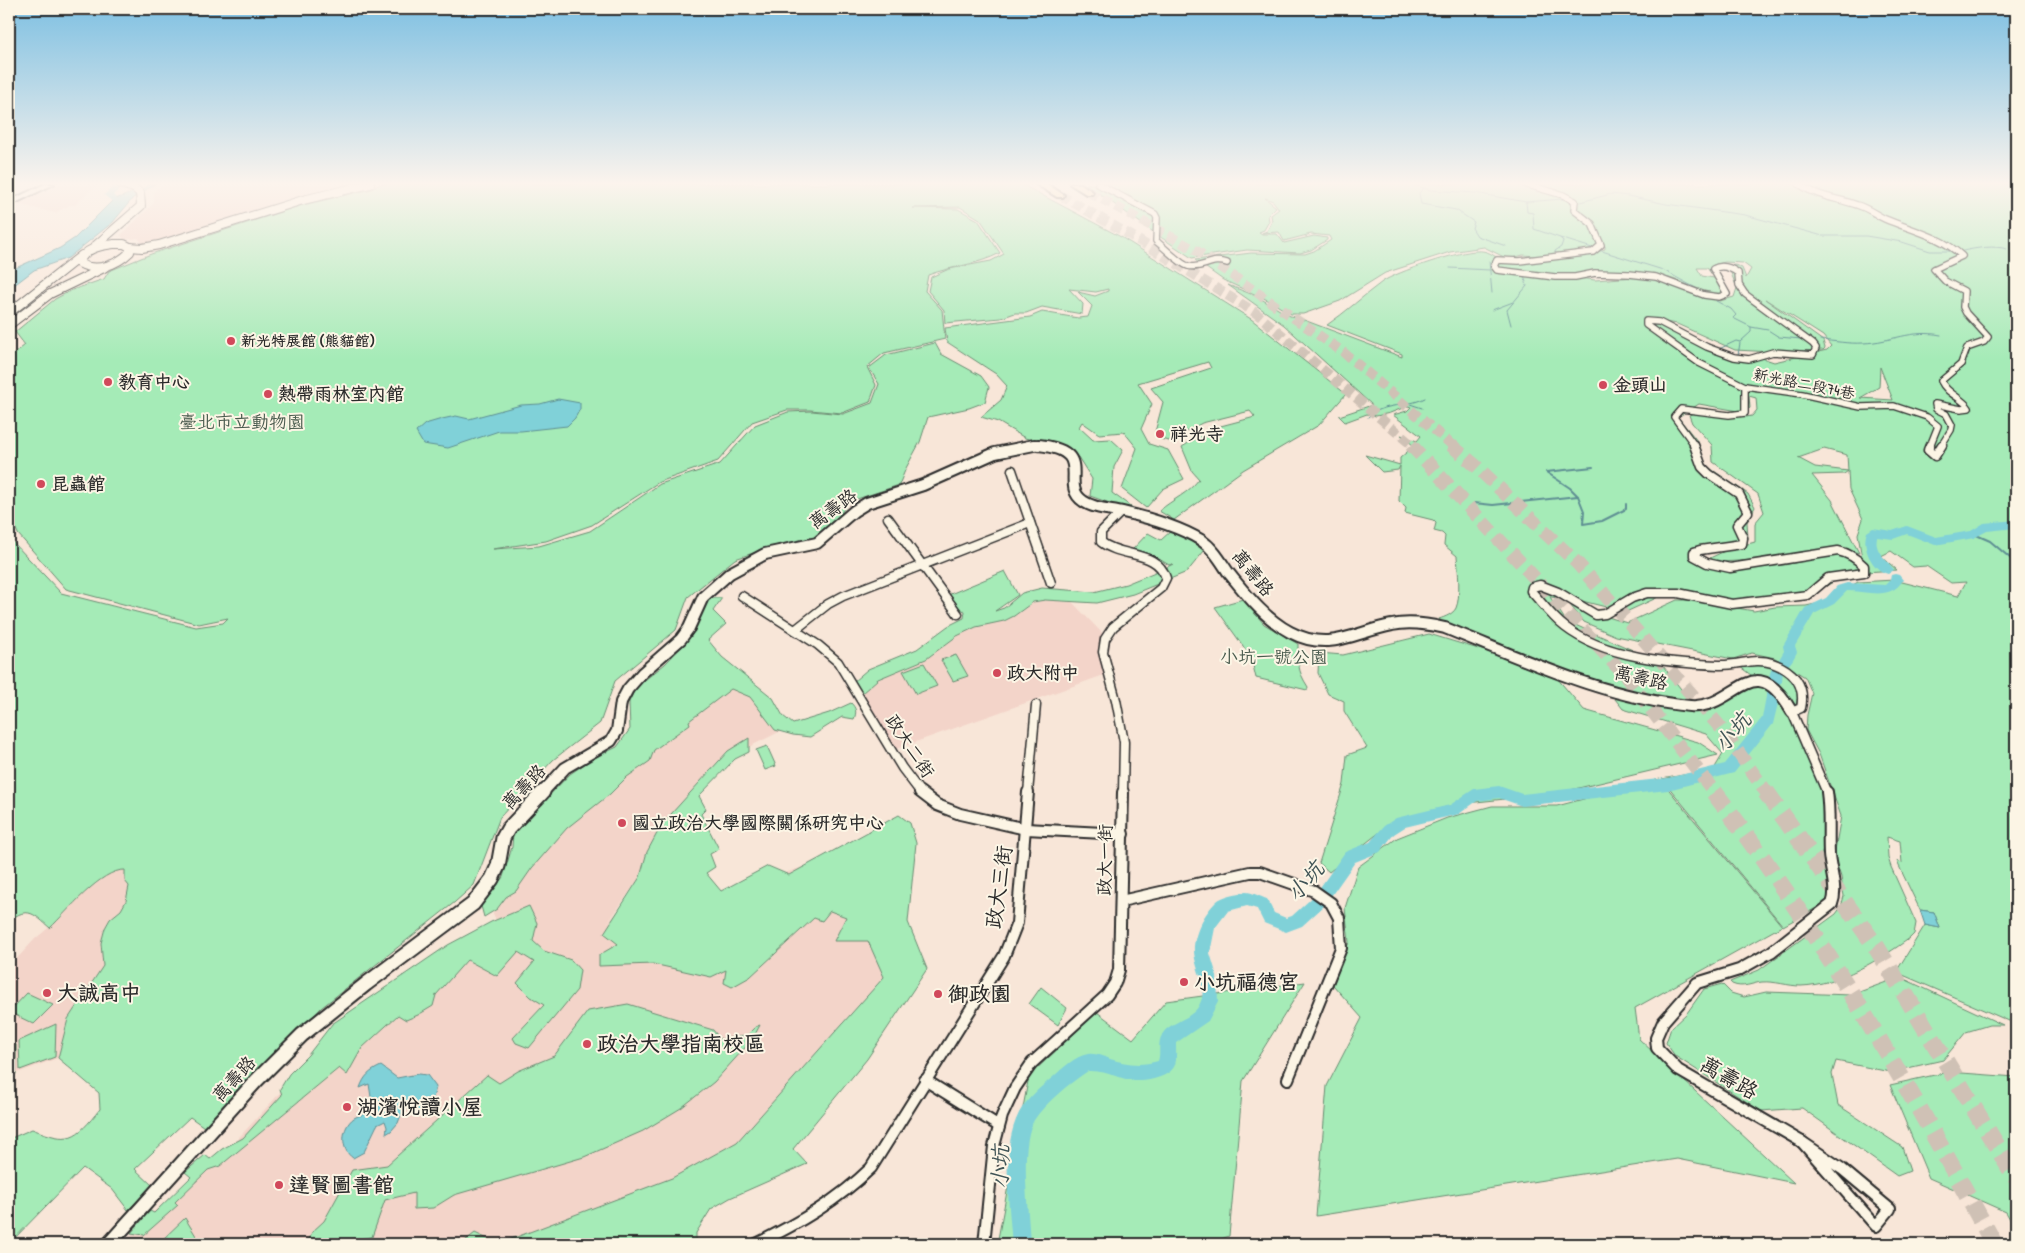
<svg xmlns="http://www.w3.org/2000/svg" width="2025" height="1253" font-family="'Patrick Hand','LXGW WenKai TC',sans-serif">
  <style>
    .built { fill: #f3d4c9 }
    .green { fill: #a5ebb7; stroke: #688b71; fill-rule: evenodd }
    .water { fill: #80d1d8; stroke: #5e8f93 }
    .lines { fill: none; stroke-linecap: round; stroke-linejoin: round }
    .stream-far1 { stroke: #5e8f93; stroke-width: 1 }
    .stream { stroke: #5e8f93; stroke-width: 2 }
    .river { fill: #80d1d8; fill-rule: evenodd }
    .motorway-tunnel-far2 { stroke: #cfc1b5; stroke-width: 10; stroke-dasharray: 10 5; stroke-linecap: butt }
    .motorway-tunnel-far1 { stroke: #cfc1b5; stroke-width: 14; stroke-dasharray: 14 7; stroke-linecap: butt }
    .motorway-tunnel { stroke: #cfc1b5; stroke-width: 18; stroke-dasharray: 18 9; stroke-linecap: butt }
    .minor-far2-casing { stroke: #2b2b2b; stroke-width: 8 }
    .minor-far1-casing { stroke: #2b2b2b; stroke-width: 11 }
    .minor-casing { stroke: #2b2b2b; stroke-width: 14 }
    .tertiary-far2-casing { stroke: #2b2b2b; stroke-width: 10 }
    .tertiary-far1-casing { stroke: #2b2b2b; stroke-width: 14 }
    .tertiary-casing { stroke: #2b2b2b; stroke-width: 17 }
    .secondary-casing { stroke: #2b2b2b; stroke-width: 4 }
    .motorway-casing { stroke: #2b2b2b; stroke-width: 4 }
    .minor-far2 { stroke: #fcf5e5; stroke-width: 5.5 }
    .minor-far1 { stroke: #fcf5e5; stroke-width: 8 }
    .minor { stroke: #fcf5e5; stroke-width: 10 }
    .tertiary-far2 { stroke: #fcf5e5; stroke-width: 8 }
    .tertiary-far1 { stroke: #fcf5e5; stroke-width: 10 }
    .tertiary { stroke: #fcf5e5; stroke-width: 13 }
    .secondary { fill: #fcf5e5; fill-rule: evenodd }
    .motorway { fill: #f9deab; fill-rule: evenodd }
    .poi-dot { fill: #d1495b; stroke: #fcf5e5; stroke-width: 2 }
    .labels { text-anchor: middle; stroke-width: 4; stroke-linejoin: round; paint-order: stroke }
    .far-poi-label { font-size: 15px; font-weight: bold; fill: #2b2b2b; stroke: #fcf5e5; text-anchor: start }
    .far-street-label { font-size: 15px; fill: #2b2b2b; stroke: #fcf5e5 }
    .poi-label { font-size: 18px; font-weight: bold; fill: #2b2b2b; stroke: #fcf5e5; text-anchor: start }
    .park-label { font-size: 18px; fill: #4a5b4e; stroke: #fcf5e5 }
    .street-label { font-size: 18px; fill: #2b2b2b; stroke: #fcf5e5 }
    .near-street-label { font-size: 21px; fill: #2b2b2b; stroke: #fcf5e5 }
    .near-poi-label { font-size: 21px; font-weight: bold; fill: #2b2b2b; stroke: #fcf5e5; text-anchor: start }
    .near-water-label { font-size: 22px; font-style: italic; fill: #405456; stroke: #fcf5e5 }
  </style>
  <rect width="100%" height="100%" fill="#f8e6d8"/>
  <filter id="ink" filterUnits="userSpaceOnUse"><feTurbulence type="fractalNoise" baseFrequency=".02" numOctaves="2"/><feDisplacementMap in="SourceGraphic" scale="10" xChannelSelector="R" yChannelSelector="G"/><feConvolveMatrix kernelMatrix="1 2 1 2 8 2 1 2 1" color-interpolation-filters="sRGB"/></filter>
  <g filter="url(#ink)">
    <g class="built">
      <polygon points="60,184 97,185 75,205 70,205 55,213 17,204"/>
      <polygon points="164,184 363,184 310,194 158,244 143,244 138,238 124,240 121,235 154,203 154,191"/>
      <polygon points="1045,600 1072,602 1103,634 1098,652 1104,675 896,749 862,693 878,679 926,659 957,636 976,627 1004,621 1014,616 1031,603"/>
      <polygon points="737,679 785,729 735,754 699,791 608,923 673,845 721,894 899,835 894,979 654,1244 123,1244 151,1214 230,1147 304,1067 497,922 490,907 597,795"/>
      <polygon points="119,870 125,870 125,876 129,886 126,901 121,910 110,919 105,928 101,943 103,966 68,1019 58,1058 9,1076 9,967 35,939 59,919 81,895 109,874"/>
    </g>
    <g class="green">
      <path d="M380,184H1021L1121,237L1251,319L1346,394L1319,425L1243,470L1174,520L1159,511C1173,499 1189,493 1199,479L1192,471L1182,447L1213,428L1255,417L1250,411L1202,423L1169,441L1160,439L1155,432L1163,402L1151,388L1211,368L1208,362L1138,383L1152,404L1141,429L1149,444L1168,450L1184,479L1163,489L1146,508L1122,489L1137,448L1124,432L1099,434L1082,422L1079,427L1093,440L1111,439L1123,450L1114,467L1112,493L1133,508L1118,506L1090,496L1092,479L1078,457L1053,446L1025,438L998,422L981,417L1001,400L1007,386L996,374L947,342L945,328L1030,317L1042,312L1078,318L1088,317L1092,306L1078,292L1095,296L1108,291V289L1096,292L1069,289L1083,304L1082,314L1042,307L1026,313H1015L1001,318L945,323L944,310L928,291L931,277L949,269L991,261L1004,254L980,219L960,207L913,208L958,209L978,220L1000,253C978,265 952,266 928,275L925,291L942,310L945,339L884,353L867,367L876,385L870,402L842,413L810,410H787L752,422L718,461L659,482L592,525L546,541L493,549L539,546L590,531L660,484L720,464L755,425L788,412L812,411L843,414L872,403L879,384L869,368L886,355L935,343L941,354L981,376L989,387L985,402L969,408L928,417L920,442L906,468L899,485L848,502L828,535L781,544L735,559L688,597L676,630L615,681L600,723L553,760L500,817L474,885L455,902L321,1008L207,1129L190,1117L135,1169L153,1186L128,1210L112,1189L83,1168L9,1244V1139L32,1129C70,1144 75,1140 100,1109L99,1093L58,1058L68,1019L103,966L101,943L105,928L110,919L121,910L126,901L129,886L125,881V870C101,869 67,912 50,928C35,915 28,905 9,921V532L12,541L61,593L196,627L223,623L228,618L199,624L66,589L18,534L9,512V358L25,345L15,332L55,299L72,290L104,279L109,271L151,254L299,206L372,189Z"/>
      <polygon points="1086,184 1098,184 1155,213 1156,234"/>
      <path d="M1103,184H1522L1553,194L1528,184H2016V1024L1896,972L1925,925L1940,928L1934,912L1920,910L1899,866L1897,861L1902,863L1900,841L1887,837L1888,858L1891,867L1916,923L1914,934L1910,938C1881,959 1838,985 1801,986C1788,986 1775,981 1762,982C1752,983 1743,989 1732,984L1730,982L1759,970L1836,914L1841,907L1844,896L1841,877L1834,856L1841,816L1819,754L1806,730L1807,715L1812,693L1805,677L1775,658L1752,653L1733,659L1616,636L1584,622L1570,605L1627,623L1677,600H1692L1754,611L1775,607L1806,606L1820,603L1858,582L1894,580L1958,596L1966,582L1951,583L1926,566L1913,567L1891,551L1881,556L1897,570L1848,573L1813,594L1747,602L1679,590L1665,594L1626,612L1574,599L1550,597L1566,621L1660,662L1691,702C1605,696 1524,655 1445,624L1439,619C1445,617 1453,614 1456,608C1461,597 1458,569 1457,556L1444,545L1445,536L1442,533L1434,531L1436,523L1433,520L1405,513L1406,508L1399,501L1400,466L1398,470L1382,472L1365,455L1400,465V458L1414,446L1401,435L1417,441L1421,436L1393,415L1407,411L1411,407L1408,406L1390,413L1376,416L1367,414L1345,422L1339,416L1372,405L1284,325L1228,285L1256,296L1290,316L1296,317L1402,357V354L1327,325C1346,312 1363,296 1382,282C1396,272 1459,251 1477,251C1487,250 1494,255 1501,261L1595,253L1605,249V246L1550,257L1523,255L1508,259L1484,247L1450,252L1385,273L1340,301L1303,314H1291L1270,301L1223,280L1195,260L1251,253L1305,254L1314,251L1331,240L1329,236L1311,234L1284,241L1279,232L1262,233L1267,231L1272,221L1271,215L1279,209L1273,201L1265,198L1276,207L1268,215L1269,221L1264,230L1259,232L1262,234H1277L1284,243L1314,236L1327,238V240L1311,250L1300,253L1247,250L1192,258L1159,236L1158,213ZM1725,262L1743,263L1751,269L1746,278L1742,268L1735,265L1728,266L1737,288L1734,297L1720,301L1663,279L1635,277L1595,280L1564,276C1598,272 1631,269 1665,277C1687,282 1705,296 1728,293L1714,278L1702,276L1697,268H1707L1714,277L1720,279L1713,265ZM1765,299L1823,336L1831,346L1827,350L1774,362L1762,358L1752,361L1726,355L1658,321L1677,324L1735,350L1773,352L1823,350L1825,348L1823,341ZM1880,367L1893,400L1860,398L1879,387ZM1749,396L1756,398L1757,410L1752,416L1746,417L1706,409L1689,415L1692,423L1712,445L1713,462L1758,494L1764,512L1755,523V542L1729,549L1710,558L1718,562L1778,559L1837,547L1859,553L1832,500L1812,475L1844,474L1848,471L1849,489L1863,519L1858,534L1862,559L1839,554L1784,565L1728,571L1700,555L1719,543L1748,539L1747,522L1755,507L1748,494L1705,465L1698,442L1678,417L1699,404L1744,412L1750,408ZM1824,449L1847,455L1848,471L1815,467L1798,458Z"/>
      <polygon points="1172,530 1188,539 1204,551 1187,572 1170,579 1167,567 1173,564 1169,565 1154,556 1133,549 1148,533 1161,540"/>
      <polygon points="1160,570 1162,579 1160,583 1133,594 1097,603 1045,600 1033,602 1014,616 1004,621 976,627 957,636 926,659 878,679 862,693 854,681 868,669 917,649 948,626 964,618 965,611 958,608 948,595 1005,571 1018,595 995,611 1004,608 1022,593 1042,588 1094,592 1126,584"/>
      <path d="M707,598H722L713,611L726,624L708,640L722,657L773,698L783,716L793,724L829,713L851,703C856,708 857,712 854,719L842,717L810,737L793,735L775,730L750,697L731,689L689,721L690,724L654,750L650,761L627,777L610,794L567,828L532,868L516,891L506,897L497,909L484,917L481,906L503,877L512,847L513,834L527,818L570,774L592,759L617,747L630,729L629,702L636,687L665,664L688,640L695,630L697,618Z"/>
      <path d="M1243,599L1264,624L1298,644C1298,663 1297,670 1308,687L1307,690L1256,678L1251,657L1215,607Z"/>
      <polygon points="1429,634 1551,671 1584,710 1698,742 1718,755 1553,794 1457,804 1394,821 1329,872 1319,863 1344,784 1347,755 1367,748 1344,711 1344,701 1328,694 1318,673 1319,653 1343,655"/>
      <polygon points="956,655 968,676 953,681 941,660"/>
      <polygon points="924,663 937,686 916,694 903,671"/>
      <polygon points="1761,663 1778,667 1793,676 1798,695 1796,706 1778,685 1755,678 1736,664"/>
      <polygon points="1753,685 1761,685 1785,703 1809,756 1826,802 1829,823 1822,852 1822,858 1830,877 1829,901 1783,926 1662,779 1714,769 1723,754 1706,734 1623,709 1611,694 1635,701 1720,703 1735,697"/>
      <polygon points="749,738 749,752 735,759 699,796 706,809 701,814 719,849 710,854 715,867 706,873 721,891 768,866 789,875 899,815 910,823 916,843 908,922 927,969 867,1059 793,1149 807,1164 730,1198 711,1209 696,1233 696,1244 461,1244 475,1233 498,1244 672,1178 737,1142 884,977 868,941 834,941 846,917 830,911 822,921 814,918 750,977 732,987 724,983 726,970 711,977 653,964 599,966 599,955 618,944 604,933 640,877 647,852 662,824 728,751"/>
      <polygon points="767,746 776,766 765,770 756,750"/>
      <polygon points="1660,779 1782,926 1635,1008 1639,1039 1794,1183 1677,1159 1316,1216 1327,1086 1362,1018 1333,985 1349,942 1345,908 1358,867 1397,838 1447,818 1492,806 1557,806"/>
      <polygon points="529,906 537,923 533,941 544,951 571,960 580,970 577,990 529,1048 516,1043 513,1038 544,1005 531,997 517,983 534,962 518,952 497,976 467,960 436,995 433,1006 418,1015 406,1020 398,1015 362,1048 347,1075 339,1068 220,1166 208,1170 175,1202 178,1205 144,1235 131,1233 150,1211 154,1213 191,1177 185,1172 205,1155 210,1159 222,1149 243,1138 282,1095 280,1089 289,1074 308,1055 332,1024 448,945 491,922"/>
      <polygon points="1900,977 2003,1025 1989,1025 1966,1032 1943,1060 1890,1072 1836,1061 1832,1074 1838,1105 1902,1147 1910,1171 1897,1176 1802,1108 1761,1111 1675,1056 1666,1043 1671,1028 1687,1013 1704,989 1722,984 1731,993 1744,997 1766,992 1851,995"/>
      <polygon points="1305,982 1243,1081 1229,1236 1209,1244 997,1244 1029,1076 1097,1012 1133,1039 1166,1001"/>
      <polygon points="1041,987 1067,1008 1058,1025 1029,1004"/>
      <polygon points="27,993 53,1005 34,1024 9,1012"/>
      <polygon points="628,1004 713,1030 720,1039 746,1036 755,1027 760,1025 752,1040 714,1082 681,1108 643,1131 584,1157 454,1195 433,1208 414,1209 414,1193 385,1200 372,1237 325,1244 307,1244 312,1232 324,1221 352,1170 387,1165 487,1075 499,1083 518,1071 554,1056 588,1011"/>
      <polygon points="56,1024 55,1057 20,1070 19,1041"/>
      <polygon points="9,1041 16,1045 16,1074 9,1076"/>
      <polygon points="1948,1072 2016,1077 2016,1230 2006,1212 1929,1178 1890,1085"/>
      <polygon points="185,1218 201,1244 158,1244 161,1241"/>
    </g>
    <g class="water">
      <polygon points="150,184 155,184 133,198 113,222 68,258 34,270 9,289 9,271 60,248 75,238 113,200 145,188"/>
      <polygon points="558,399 580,403 580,409 575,418 567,426 521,431 499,431 448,448 423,444 416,432 425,424 442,419 456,416 469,419 521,405 540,404"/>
      <polygon points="1920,910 1934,912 1940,928 1925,925"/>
      <path d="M381,1066L397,1078L418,1074L427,1075L436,1087C433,1100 428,1113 414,1114L412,1108H407L401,1115L398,1123L391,1131L386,1134L387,1127L385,1121L377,1125L364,1152L353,1158C340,1150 341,1127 354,1118C359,1115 367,1113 373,1110L369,1084L360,1088C364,1076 370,1071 381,1066Z"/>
    </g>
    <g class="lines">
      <g class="stream-far1">
        <polyline points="1411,184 1430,190 1475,193 1526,202 1563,199"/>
        <polyline points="1424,188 1419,193 1421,204 1456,210 1474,222 1472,228 1477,236 1506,246"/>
        <polyline points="1526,202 1527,212 1533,213 1534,229 1560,238 1563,241 1561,247 1555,251 1556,254"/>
        <polyline points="1580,202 1611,194 1628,196 1666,204 1745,215 1823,236 1866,236 1902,242 1930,251 1954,251"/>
        <polyline points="1560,238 1663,270 1703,292"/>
        <polyline points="2012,246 2012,249"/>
        <path d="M1963,251C1976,248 1995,245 2007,249"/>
        <polyline points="1489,261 1492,293"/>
        <polyline points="1450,268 1490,270"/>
        <polyline points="1716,301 1731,309 1736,315 1733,318 1751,327 1768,330 1779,337 1801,339"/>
        <polyline points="1492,310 1513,302"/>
        <polyline points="1511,325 1507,310 1527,286 1524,275"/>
        <path d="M1820,340C1834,341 1849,344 1863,343C1892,342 1910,329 1941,335"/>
        <polyline points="1719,349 1736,341 1740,342 1751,332 1751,327"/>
        <polyline points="1738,355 1740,343"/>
        <polyline points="1410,404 1422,408"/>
        <path d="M1368,417C1384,402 1406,408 1425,398"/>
      </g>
      <g class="stream">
        <polyline points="1578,496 1584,511 1583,524 1602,521 1626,509 1626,504"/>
        <polyline points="1474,503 1493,505 1578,496 1570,488 1546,472 1593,467"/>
        <polyline points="1974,534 1990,541 2016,563"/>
      </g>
      <g class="river">
        <polygon points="116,184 125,184 113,195 121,203 117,205 104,195"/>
        <path d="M2016,520V528L1987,531L1974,538L1935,545L1907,534L1893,539L1877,537C1874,552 1886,558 1894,570L1888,574C1872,570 1861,547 1867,532L1873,528L1892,531L1907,526L1936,537L1971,531L1984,523Z"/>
        <path d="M1895,574L1899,575L1903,580C1890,601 1868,591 1847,591L1834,604L1814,614L1795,646L1797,652C1794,658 1790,666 1783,668L1782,682L1776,687L1781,691L1773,724L1734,773L1668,790L1522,806L1499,798L1477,801L1459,814L1405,827L1394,834L1380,852L1355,862L1324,906L1302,926L1286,932L1264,923L1257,909L1247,906L1228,911L1215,928L1210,953L1217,976L1218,1002L1208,1021L1176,1043C1176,1061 1179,1070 1160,1077C1129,1089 1115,1070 1088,1071C1071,1082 1041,1106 1032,1124C1020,1153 1029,1213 1030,1244H1012C1009,1205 1001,1148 1019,1113C1027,1098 1041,1087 1053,1077C1062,1069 1075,1056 1088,1054C1095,1053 1103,1056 1110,1059C1126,1064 1141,1066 1158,1061C1161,1053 1157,1043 1162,1035C1170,1020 1195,1020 1201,1001C1207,985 1195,968 1194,952C1193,935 1204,913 1217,901C1222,896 1238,893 1246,892C1252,892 1261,897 1267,899L1274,913L1286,918L1292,916L1314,896L1345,852L1370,842L1384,826L1396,818L1450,805L1474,789L1499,786L1522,794L1668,778L1725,764L1762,718L1767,691L1773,686L1768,682L1770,673L1773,666L1778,665L1777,663L1784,651L1783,646L1805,608L1826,598L1837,586L1847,583L1885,585L1890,580L1891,575Z"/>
      </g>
      <g class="motorway-tunnel-far2">
        <polyline points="1089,192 1197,251 1343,352 1453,446"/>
        <polyline points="1060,195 1130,235 1256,313 1413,446"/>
      </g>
      <g class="motorway-tunnel-far1">
        <polyline points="1411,445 1624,674 1715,793"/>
        <polyline points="1451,445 1476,466 1578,564 1721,728 1767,793"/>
      </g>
      <g class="motorway-tunnel">
        <path d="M1714,792C1821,932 1910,1089 1994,1244"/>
        <polyline points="1766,792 1877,948 2016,1178"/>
      </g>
      <g class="minor-far2-casing">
        <g id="minor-far2">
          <path d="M1098,184L1155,214L1157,218L1156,241C1164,247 1180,264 1188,266C1202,270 1212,257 1227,263"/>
          <path d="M1525,184L1563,195L1575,201L1574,210L1592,224L1601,245L1593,252L1519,261L1497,260L1494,266L1497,270L1555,277H1575L1595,273L1629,274L1656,277L1704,295L1719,297L1727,294L1713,269C1722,264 1730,267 1738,273L1739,285L1745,294L1813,344L1816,348L1813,355L1773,352L1749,359L1734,357L1707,347L1659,322L1646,321V325L1699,363L1745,386L1802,394L1861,407L1894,406L1927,417L1938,426L1930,446"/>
          <path d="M1799,184C1817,197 1837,198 1857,205C1868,208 1876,215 1885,219C1911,230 1941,236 1962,256L1934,269L1945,281L1964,291L1963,307L1966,313L1988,337L1984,342L1967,348L1961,364L1941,381C1947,394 1961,397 1969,408L1961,409L1935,404L1936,409L1946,414L1952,425L1951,430L1941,446"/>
          <polyline points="1695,446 1674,417 1681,409 1729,415 1745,413 1745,386"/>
        </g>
      </g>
      <g class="minor-far1-casing">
        <g id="minor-far1">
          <path d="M1694,445L1702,467L1709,474L1739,494L1748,512L1737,525L1743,538L1742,544L1700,550L1694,552V556L1707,563L1730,568L1838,551C1849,553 1856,558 1864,566V573L1828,578L1808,595L1732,604L1678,593H1647L1632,598L1605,614L1596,615L1558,592L1540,585L1532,587L1531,591C1542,603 1552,617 1565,627C1605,658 1671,663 1719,665C1738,666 1755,657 1772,663C1793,670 1806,685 1801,708L1792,712L1827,793"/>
          <polyline points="1930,445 1928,450 1935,456 1942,445"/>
          <polyline points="1012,470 1051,583"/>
          <path d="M1121,512L1101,532V542C1121,558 1158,550 1166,578L1161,588L1113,627L1105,639L1103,652L1116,700L1124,742L1123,793"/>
          <polyline points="888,518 958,614"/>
          <polyline points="742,596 818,645 838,662 902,768 921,793"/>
          <polyline points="795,630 828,604 843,596 1030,523"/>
          <polyline points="1028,793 1036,705"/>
        </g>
      </g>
      <g class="minor-casing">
        <g id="minor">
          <polyline points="920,792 937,805 960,814 1026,829 1123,834"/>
          <polyline points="1121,901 1250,872 1260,872 1314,891 1331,903 1339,918 1341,948 1288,1079"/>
          <polyline points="925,1080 999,1126"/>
          <polygon points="1802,1142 1842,1169 1890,1209 1876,1226"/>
          <path d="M1802,1142L1678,1070L1657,1048L1656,1038L1663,1022L1697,983L1739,970L1771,952L1832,904C1838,889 1830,870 1829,854C1828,833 1830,813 1827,792"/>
          <path d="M756,1244C799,1223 837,1201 871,1168L1004,956L1017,923L1028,792"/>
          <polyline points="984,1244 994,1146 1002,1116 1015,1088 1032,1063 1107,995 1115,983 1119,970 1123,792"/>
        </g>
      </g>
      <g class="tertiary-far2-casing">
        <g id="tertiary-far2">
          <path d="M114,244H124L130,247V252C117,265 96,273 79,263C84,248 100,246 114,244Z"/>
          <polyline points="95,246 141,206 140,193 134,188 121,184"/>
          <polyline points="130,247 142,248 159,245 303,200 370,184"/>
          <polyline points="9,313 82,255"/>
          <polyline points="9,325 50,294 104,268"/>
          <polyline points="1025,446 1036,444 1050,446"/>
        </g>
      </g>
      <g class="tertiary-far1-casing">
        <g id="tertiary-far1">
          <path d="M1038,445C1098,451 1058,484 1083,501C1094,509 1110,509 1123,512C1149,518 1178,526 1201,540C1213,548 1220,560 1228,572C1246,594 1264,618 1290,632C1330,653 1354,632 1392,625C1410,621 1428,624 1445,628C1524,659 1604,698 1690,706C1736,710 1753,644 1792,712"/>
          <polyline points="542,793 565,768 611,741 617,731 621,702 628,689 642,673 681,639 689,628 703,597 730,573 765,554 817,543 854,511 867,503 923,485 995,453 1034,445"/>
        </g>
      </g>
      <g class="tertiary-casing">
        <polyline id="tertiary" points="109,1244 256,1081 302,1035 366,984 473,904 492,879 498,866 503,838 508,829 543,792"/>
      </g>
      <g class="secondary-casing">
        <polygon id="secondary" points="45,184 54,184 9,206 9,201"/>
      </g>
      <g class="motorway-casing">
        <g id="motorway">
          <polygon points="1036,184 1047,184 1064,195 1063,197 1057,197"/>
          <polygon points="1070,184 1081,184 1093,192 1092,194 1086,194"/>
        </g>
      </g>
      <use href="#minor-far2" class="minor-far2"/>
      <use href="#minor-far1" class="minor-far1"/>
      <use href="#minor" class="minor"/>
      <use href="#tertiary-far2" class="tertiary-far2"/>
      <use href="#tertiary-far1" class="tertiary-far1"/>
      <use href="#tertiary" class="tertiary"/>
      <use href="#secondary" class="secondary"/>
      <use href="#motorway" class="motorway"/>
    </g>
  </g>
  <linearGradient id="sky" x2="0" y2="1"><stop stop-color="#7ec0e2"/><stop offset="0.51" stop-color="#fcf4ed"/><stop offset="1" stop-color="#fcf4ed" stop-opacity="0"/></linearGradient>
  <rect width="2025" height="360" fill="url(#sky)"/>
  <g class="poi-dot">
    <circle cx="231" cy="341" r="5"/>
    <circle cx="108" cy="382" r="5"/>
    <circle cx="1603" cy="385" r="5"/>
    <circle cx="268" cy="394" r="5"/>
    <circle cx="1160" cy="434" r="5"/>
    <circle cx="41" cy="484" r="5"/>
    <circle cx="997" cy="673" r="5"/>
    <circle cx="622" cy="823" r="5"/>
    <circle cx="1184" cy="982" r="5"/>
    <circle cx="47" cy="993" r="5"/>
    <circle cx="938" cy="994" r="5"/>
    <circle cx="587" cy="1044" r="5"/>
    <circle cx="347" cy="1107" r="5"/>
    <circle cx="279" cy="1185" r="5"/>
  </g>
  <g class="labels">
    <g class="far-poi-label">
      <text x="241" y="346">新光特展館 (熊貓館)</text>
    </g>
    <g class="far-street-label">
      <text transform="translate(1804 384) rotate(11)" y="5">新光路二段74巷</text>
    </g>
    <g class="poi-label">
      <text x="118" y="388">教育中心</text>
      <text x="1613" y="391">金頭山</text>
      <text x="278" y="400">熱帶雨林室內館</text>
      <text x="1170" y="440">祥光寺</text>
      <text x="51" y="490">昆蟲館</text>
      <text x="1007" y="679">政大附中</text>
      <text x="632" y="829">國立政治大學國際關係研究中心</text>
    </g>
    <g class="park-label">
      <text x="242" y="428">臺北市立動物園</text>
      <text x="1274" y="663">小坑一號公園</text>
    </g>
    <g class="street-label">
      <text transform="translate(833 509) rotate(-36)" y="6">萬壽路</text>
      <text transform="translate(1253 573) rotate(51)" y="6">萬壽路</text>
      <text transform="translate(1641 678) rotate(13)" y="6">萬壽路</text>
      <text transform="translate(910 746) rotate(56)" y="6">政大二街</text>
      <text transform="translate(524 787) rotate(-47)" y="6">萬壽路</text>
      <text transform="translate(1105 860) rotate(-89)" y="6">政大一街</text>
      <text transform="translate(234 1079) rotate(-48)" y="6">萬壽路</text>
    </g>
    <g class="near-street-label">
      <text transform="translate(999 887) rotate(-82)" y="7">政大三街</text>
      <text transform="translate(1729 1078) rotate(30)" y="7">萬壽路</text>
    </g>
    <g class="near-poi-label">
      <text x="1194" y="989">小坑福德宮</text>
      <text x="57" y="1000">大誠高中</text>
      <text x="948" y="1001">御政園</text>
      <text x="597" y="1051">政治大學指南校區</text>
      <text x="357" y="1114">湖濱悅讀小屋</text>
      <text x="289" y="1192">達賢圖書館</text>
    </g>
    <g class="near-water-label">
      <text transform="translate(1732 732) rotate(-50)" y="8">小坑</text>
      <text transform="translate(1305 881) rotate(-49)" y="8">小坑</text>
      <text transform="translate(1000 1167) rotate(-89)" y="8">小坑</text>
    </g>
  </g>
  <rect width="2025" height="1253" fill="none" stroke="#fcf5e5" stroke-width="30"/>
  <rect x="15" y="15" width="1995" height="1223" fill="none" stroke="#2b2b2b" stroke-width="2" filter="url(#ink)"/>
</svg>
